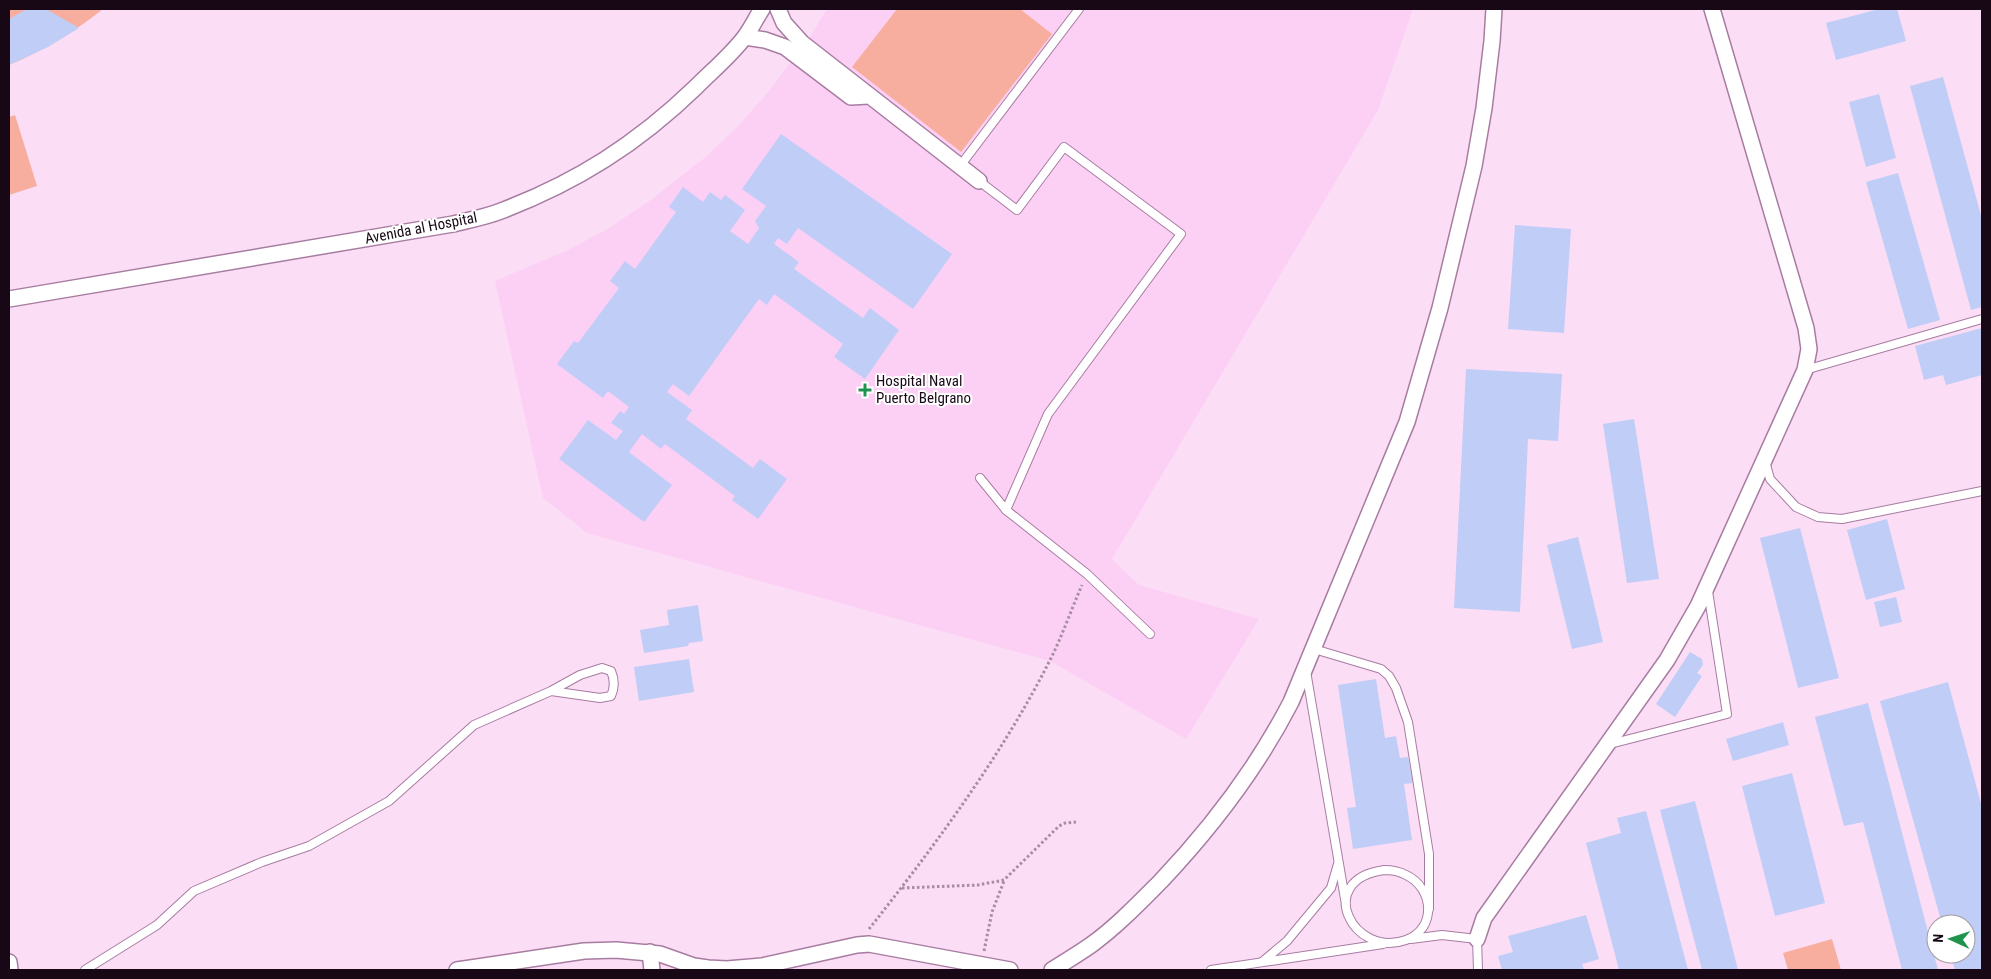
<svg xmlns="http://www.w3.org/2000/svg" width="1991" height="979" font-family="'Roboto Condensed',sans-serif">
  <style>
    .built { fill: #fcd0f5 }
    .green { fill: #f8ae9f }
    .building { fill: #c0cdf7 }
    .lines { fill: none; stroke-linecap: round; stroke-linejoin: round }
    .lane-casing { stroke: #a87ca1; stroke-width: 10 }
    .street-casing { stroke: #a87ca1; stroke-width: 18 }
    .path { stroke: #a68da2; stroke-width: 3; stroke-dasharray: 2.5 2.5; stroke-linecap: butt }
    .lane { stroke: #fff; stroke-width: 8 }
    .street { stroke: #fff; stroke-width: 15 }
    .poi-dot { fill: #20944f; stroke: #fff; stroke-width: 2 }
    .labels { text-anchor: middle; stroke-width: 4; stroke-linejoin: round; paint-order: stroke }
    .street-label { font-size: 15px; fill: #180816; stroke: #fff }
    .poi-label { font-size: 15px; fill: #180816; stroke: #fff; text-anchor: start }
  </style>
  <rect width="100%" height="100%" fill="#fbddf6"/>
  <polygon class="built" points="827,9 1413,9 1378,110 1112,559 1139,585 1259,619 1186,739 1050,661 587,533 543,498 495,281 568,250 609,228 648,202 707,156 739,125 769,91 811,35"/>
  <g class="green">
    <path d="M9,9H103C74,32 43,51 9,65Z"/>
    <polygon points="897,9 1020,9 1052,34 961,152 852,67"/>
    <polygon points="15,115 37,186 9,195 9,117"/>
    <polygon points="1832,939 1841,970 1788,970 1783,953"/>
  </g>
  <g class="building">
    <polygon points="27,9 46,9 79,28 48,47 9,65 9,19"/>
    <polygon points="1879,9 1897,9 1906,41 1836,60 1826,23"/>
    <polygon points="1943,77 1982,219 1982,307 1971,310 1910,86"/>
    <polygon points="1879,94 1896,158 1866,167 1849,102"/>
    <polygon points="781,134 952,254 913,309 798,228 787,244 778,238 774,244 799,262 794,269 863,318 870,308 899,330 865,379 834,357 843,344 774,294 767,305 759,299 689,396 673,384 667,392 692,410 686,419 753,468 760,459 787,479 758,519 732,500 735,496 665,444 661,449 642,434 629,452 672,485 644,522 559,459 588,420 616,440 623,431 611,423 620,411 624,414 629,407 608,391 603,398 557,364 574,341 578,343 619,288 610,281 625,261 635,269 676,212 669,207 683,187 703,202 710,192 721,200 725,195 745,210 730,231 748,244 759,228 755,221 766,206 742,189"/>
    <polygon points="1898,173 1940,320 1908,329 1866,182"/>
    <polygon points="1515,225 1571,229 1564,333 1508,329"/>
    <polygon points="1982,328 1982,375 1946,385 1943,375 1924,380 1915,346"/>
    <polygon points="1466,369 1562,374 1558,441 1528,439 1520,612 1454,608"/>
    <polygon points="1634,419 1659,579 1627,583 1603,424"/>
    <polygon points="1887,519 1905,589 1866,600 1847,530"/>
    <polygon points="1800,528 1839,678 1798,688 1760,538"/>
    <polygon points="1578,537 1603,642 1572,649 1547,545"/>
    <polygon points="1896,597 1902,622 1880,627 1874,602"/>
    <polygon points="698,605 703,641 689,643 688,646 644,653 640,630 669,625 667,610"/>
    <polygon points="1690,652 1702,659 1703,665 1697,673 1702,676 1675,717 1656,704"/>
    <polygon points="689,659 694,692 639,701 634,667"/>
    <polygon points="1376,679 1385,738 1396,736 1400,758 1408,757 1413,783 1404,784 1412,840 1353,849 1347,808 1356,807 1338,685"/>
    <polygon points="1948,682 1982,807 1982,970 1955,970 1950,954 1966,954 1966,924 1942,924 1880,701"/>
    <polygon points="1868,703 1938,970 1902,970 1863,822 1844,826 1815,717"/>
    <polygon points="1783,722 1789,745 1733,761 1726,739"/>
    <polygon points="1792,773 1825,903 1775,916 1742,786"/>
    <polygon points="1695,801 1738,970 1702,970 1660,810"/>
    <polygon points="1646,811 1688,970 1619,970 1586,843 1621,833 1617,818"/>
    <polygon points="1586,915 1599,959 1582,964 1584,970 1502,970 1498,956 1513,952 1508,936"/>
  </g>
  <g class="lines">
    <g class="lane-casing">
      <g id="lane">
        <polyline points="960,166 1079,9"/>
        <polyline points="979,181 1017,210 1064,147 1181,234 1048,414 1006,510 980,478"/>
        <polyline points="1805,370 1982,319"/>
        <polyline points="1765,461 1770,479 1796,507 1818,517 1842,519 1982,491"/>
        <polyline points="1006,510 1087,574 1150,634"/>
        <polyline points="1314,649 1381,669 1389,676 1396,688 1408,722 1429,854 1429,909"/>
        <polyline points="1306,671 1345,899"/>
        <polyline points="1610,744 1727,714 1708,591"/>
        <path d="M1384,870C1392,870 1399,871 1406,875C1434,888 1437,929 1406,940C1353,959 1313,880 1384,870Z"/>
        <polyline points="1411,939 1442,935 1477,939 1478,970"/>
        <polyline points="1262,962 1287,941 1331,888 1338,864"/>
        <path d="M85,970L157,925L194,891L262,862L309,846L389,801L474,725L551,691L580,675L602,668L611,671C615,680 615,687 611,696L600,698L551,691"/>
        <polyline points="1211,970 1383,944"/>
      </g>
    </g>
    <g class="street-casing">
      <g id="street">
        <polyline points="778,9 784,23 802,43 979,181"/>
        <polyline points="745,37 765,40 785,47 851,97 868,96"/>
        <path d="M9,299L453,224C469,220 486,217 501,211C577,182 637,144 696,87C712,71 730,56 744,38C751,29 756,18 762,9"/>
        <polyline points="1477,939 1484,918 1667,660 1698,606 1805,370 1809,349 1806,328 1712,9"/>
        <polyline points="650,952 652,970"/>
        <polyline points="9,962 10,970"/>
        <polyline points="457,970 584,951 616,950 660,954 694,966 708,968 727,969 762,966 857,945 869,944 1010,970"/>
        <path d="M1052,970C1065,962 1078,954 1091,945C1116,927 1139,903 1161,881C1212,827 1257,768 1291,702L1407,422L1440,308L1474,166L1484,108L1492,41L1494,9"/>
      </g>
    </g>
    <g class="path">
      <polyline points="902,888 978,885 1004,880 1059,826 1065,823 1076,822"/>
      <path d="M869,929C934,847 1002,755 1049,662C1062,637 1071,610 1082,585"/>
      <polyline points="984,951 992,912 1004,881"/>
    </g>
    <use href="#lane" class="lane"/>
    <use href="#street" class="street"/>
  </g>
  <path class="poi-dot" d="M862.5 382.5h5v5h5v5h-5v5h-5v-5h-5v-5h5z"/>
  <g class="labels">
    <g class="street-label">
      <text transform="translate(421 228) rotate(-11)" y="5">Avenida al Hospital</text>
    </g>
    <g class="poi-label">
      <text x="876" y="386">Hospital Naval<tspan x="876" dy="17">Puerto Belgrano</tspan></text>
    </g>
  </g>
  <rect width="1991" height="979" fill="none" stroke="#180816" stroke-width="20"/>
  <g transform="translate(1951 939) rotate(273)"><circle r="24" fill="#ffffff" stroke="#a39ca2"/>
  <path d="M0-4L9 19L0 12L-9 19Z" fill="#20944f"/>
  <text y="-8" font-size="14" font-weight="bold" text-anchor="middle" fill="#180816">N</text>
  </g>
</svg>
